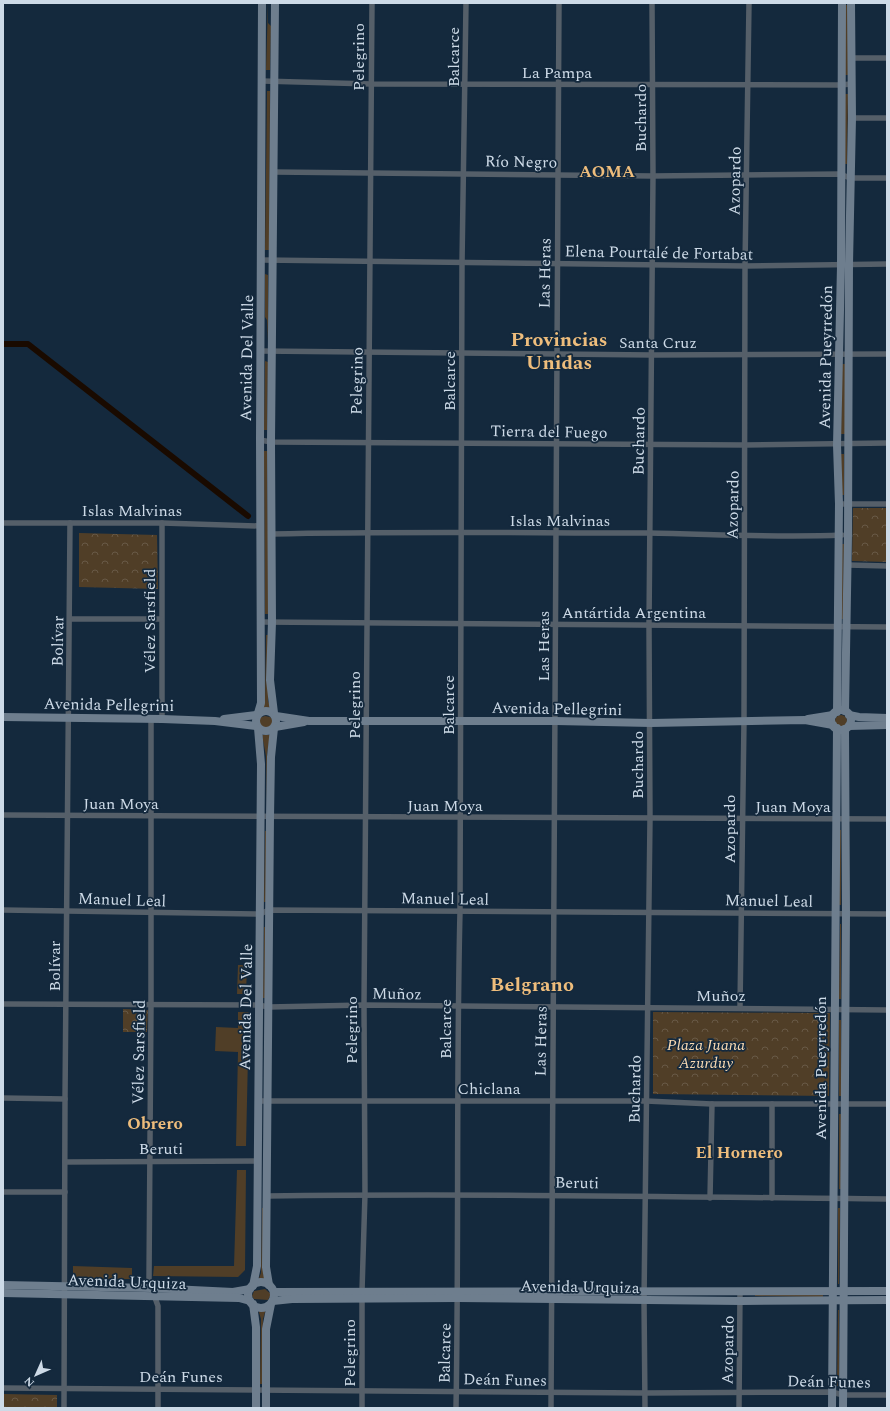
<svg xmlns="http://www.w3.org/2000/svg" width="890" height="1411" font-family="Spectral,serif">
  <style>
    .green { fill: #503e27 }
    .park { fill: url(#park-crowns) }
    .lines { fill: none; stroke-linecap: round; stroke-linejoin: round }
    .canal { stroke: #190a00; stroke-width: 6 }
    .minor { stroke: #555f69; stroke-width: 5.5 }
    .secondary { stroke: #6e7e8e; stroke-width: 8 }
    .labels { text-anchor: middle; stroke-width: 3.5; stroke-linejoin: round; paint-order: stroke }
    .street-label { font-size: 16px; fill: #cddae7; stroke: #14293d }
    .park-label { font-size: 16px; font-style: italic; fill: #f9dab2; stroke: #14293d }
    .neighbourhood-label { font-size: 17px; font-weight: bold; fill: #eebd7c; stroke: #14293d }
    .district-label { font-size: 20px; font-weight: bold; fill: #eebd7c; stroke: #14293d }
  </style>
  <defs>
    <pattern id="park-crowns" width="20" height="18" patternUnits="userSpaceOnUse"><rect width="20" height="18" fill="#503e27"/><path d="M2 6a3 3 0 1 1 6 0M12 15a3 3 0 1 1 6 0" fill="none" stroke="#685946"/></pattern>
  </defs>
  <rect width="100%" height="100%" fill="#14293d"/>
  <g class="green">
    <polygon points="268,3 268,23 271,26 270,70 266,70"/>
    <polygon points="845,5 848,5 848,75 844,75"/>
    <polygon points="267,91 270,91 269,250 265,250"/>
    <polygon points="844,94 848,94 847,164 844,164"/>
    <polygon points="265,274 268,275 268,341 267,320 265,317"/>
    <polygon points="265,361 268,362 267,430 264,430"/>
    <polygon points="842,364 845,364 845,434 841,434"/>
    <polygon points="264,451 267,451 269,614 265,614"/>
    <rect x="841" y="454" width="3" height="41"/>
    <polygon points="841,544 844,544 843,619 840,619"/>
    <polygon points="266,635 269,635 268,701 271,708 263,708 265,701"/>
    <circle cx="841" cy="721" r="6"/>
    <polygon points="265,716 270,717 274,720 275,723 271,727 263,728 258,724 259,718"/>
    <polygon points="262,735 270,735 267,755 266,810 266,756"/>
    <polygon points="840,830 841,830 841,905 839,905"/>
    <polygon points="265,831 267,831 266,902 264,902"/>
    <polygon points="840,924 841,924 841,999 839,999"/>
    <polygon points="264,927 266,927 265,998 263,998"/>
    <polygon points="238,965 247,965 246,994 237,994"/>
    <polygon points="238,1012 249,1012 246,1146 236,1146 238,1052 215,1051 216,1027 238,1028"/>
    <rect x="839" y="1020" width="2" height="76"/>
    <rect x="839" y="1114" width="2" height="75"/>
    <polygon points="237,1170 246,1170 245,1270 238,1277 153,1276 154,1266 234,1266"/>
    <polygon points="262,1208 264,1208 263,1273 266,1281 258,1281 261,1273"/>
    <polygon points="838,1208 840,1208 839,1284 838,1284"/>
    <polygon points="73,1266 132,1268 132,1279 73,1279"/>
    <polygon points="265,1289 271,1294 268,1300 254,1299 252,1296 254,1291"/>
    <polygon points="755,1295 823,1295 823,1297 755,1296"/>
    <polygon points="258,1309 266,1309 263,1319 262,1384 260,1384 261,1319"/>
    <polygon points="838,1310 839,1310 839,1386 837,1386"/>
  </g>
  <g class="park">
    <polygon points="853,508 887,508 887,562 852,561"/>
    <polygon points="79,533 157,535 158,589 79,587"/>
    <polygon points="123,1009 148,1010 147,1032 123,1032"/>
    <polygon points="653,1012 830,1013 829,1096 653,1094"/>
    <polygon points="3,1394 57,1395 57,1408 3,1408"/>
  </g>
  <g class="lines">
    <polyline class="canal" points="3,344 28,344 248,516"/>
    <g class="minor">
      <polyline points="852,58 887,58"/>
      <polyline points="262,81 371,84 840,85 851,84"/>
      <polyline points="852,118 887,118"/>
      <polyline points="274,172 653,176 840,174 850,178 887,178"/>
      <polyline points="262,260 745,266 887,264"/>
      <polyline points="260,351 652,355 887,354"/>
      <polyline points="260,440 271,442 745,445 887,443"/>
      <polyline points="839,504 887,504"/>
      <polyline points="3,523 162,523 260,526"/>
      <polyline points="162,523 162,719"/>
      <path d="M272,534C398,531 523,533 648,533C713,534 777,538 842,535"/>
      <polyline points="848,565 887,566"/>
      <polyline points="70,619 161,619"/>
      <polyline points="262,622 887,627"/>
      <polyline points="151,718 151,1004 149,1281 158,1306 158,1408"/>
      <polyline points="3,815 887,819"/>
      <polyline points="3,910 260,914 269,910 887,914"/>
      <polyline points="3,1004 258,1005 269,1007 364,1005 887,1010"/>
      <polyline points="740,1008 744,721 745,266 749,3"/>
      <polyline points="3,1098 65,1099"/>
      <polyline points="258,1101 646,1101 712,1104 887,1104"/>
      <polyline points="65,1162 257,1161"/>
      <polyline points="3,1192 65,1192"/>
      <path d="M267,1196C474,1193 680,1197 887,1199"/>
      <polyline points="710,1198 712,1104"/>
      <polyline points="772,1198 772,1104"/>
      <polyline points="3,1388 645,1393 832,1392 843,1395 887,1395"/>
      <polyline points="64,1408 65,1099 70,523"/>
      <polyline points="362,1408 362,1291 365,1194 364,1005 372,3"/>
      <path d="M456,1408C459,1243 456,1077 460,912L462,263L466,3"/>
      <polyline points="551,1408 559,3"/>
      <polyline points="645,1408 644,1300 650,819 649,625 653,176 652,3"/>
      <polyline points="739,1408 740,1293"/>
    </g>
    <g class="secondary">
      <circle cx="841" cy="720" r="10"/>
      <circle cx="266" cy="721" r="10"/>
      <polyline points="845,711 848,535 849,264 852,118 851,3"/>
      <polyline points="837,712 839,504 837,445 841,266 842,3"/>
      <polyline points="258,713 261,703 260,440 262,3"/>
      <polyline points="274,713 270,680 272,622 271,442 275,3"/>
      <polyline points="849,715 859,717 887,718"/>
      <polyline points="276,716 309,721 556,721 651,723 805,720 833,725"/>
      <polyline points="3,717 162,719 215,721 256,726"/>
      <polyline points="224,719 256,715"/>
      <polyline points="808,719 833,715"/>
      <polyline points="849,726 887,725"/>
      <polyline points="275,727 304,722"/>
      <circle cx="261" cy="1295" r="13"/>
      <polyline points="3,1285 151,1288 233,1292 250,1289"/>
      <polyline points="269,1285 266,1267 270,817 271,757 274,728"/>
      <polyline points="253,1286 257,1266 261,764 258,728"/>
      <polyline points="274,1292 887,1291"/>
      <polyline points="3,1293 239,1298 250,1301"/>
      <polyline points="273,1301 292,1299 458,1298 741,1301 887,1300"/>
      <polyline points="253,1304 256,1327 256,1408"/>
      <polyline points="266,1408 266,1329 271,1304"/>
      <polyline points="832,1408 837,728"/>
      <polyline points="843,1408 846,913 845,729"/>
    </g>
  </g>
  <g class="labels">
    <g class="street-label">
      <text transform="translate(358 57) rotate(-90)" y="6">Pelegrino</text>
      <text transform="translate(453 57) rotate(-90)" y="6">Balcarce</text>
      <text x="557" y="78">La Pampa</text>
      <text transform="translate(640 118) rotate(-90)" y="6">Buchardo</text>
      <text transform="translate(521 161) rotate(1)" y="6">Río Negro</text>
      <text transform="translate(734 181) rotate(-89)" y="6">Azopardo</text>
      <text transform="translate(659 252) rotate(1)" y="6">Elena Pourtalé de Fortabat</text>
      <text transform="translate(544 273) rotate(-89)" y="6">Las Heras</text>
      <text x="658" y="348">Santa Cruz</text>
      <text transform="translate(825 357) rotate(-89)" y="6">Avenida Pueyrredón</text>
      <text transform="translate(246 358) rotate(-89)" y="6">Avenida Del Valle</text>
      <text transform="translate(356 381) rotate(-89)" y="6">Pelegrino</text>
      <text transform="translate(449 381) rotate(-90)" y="6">Balcarce</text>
      <text transform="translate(549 431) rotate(1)" y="6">Tierra del Fuego</text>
      <text transform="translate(638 441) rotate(-89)" y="6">Buchardo</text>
      <text transform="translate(732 505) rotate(-89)" y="6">Azopardo</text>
      <text x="132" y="516">Islas Malvinas</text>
      <text x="560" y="526">Islas Malvinas</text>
      <text x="634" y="618">Antártida Argentina</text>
      <text transform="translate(149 621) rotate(-90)" y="6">Vélez Sarsfield</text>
      <text transform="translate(57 641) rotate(-89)" y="6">Bolívar</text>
      <text transform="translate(543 646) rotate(-90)" y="6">Las Heras</text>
      <text transform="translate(109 704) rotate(1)" y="6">Avenida Pellegrini</text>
      <text transform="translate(354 705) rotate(-90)" y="6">Pelegrino</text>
      <text transform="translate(448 705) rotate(-90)" y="6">Balcarce</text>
      <text transform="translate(557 708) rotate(1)" y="6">Avenida Pellegrini</text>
      <text transform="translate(637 765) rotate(-90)" y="6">Buchardo</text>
      <text x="121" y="809">Juan Moya</text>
      <text x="445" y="811">Juan Moya</text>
      <text x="793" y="812">Juan Moya</text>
      <text transform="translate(729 829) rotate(-90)" y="6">Azopardo</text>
      <text transform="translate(445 898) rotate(1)" y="6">Manuel Leal</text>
      <text transform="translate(122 899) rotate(2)" y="6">Manuel Leal</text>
      <text transform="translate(769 900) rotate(1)" y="6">Manuel Leal</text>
      <text transform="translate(54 966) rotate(-90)" y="6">Bolívar</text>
      <text transform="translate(397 993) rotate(1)" y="6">Muñoz</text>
      <text x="721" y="1001">Muñoz</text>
      <text transform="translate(245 1007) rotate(-89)" y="6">Avenida Del Valle</text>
      <text transform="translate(445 1029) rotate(-90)" y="6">Balcarce</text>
      <text transform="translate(351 1030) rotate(-90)" y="6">Pelegrino</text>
      <text transform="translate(540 1041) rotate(-89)" y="6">Las Heras</text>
      <text transform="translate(138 1052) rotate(-89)" y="6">Vélez Sarsfield</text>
      <text transform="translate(820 1068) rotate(-90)" y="6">Avenida Pueyrredón</text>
      <text x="489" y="1094">Chiclana</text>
      <text transform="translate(634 1089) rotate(-89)" y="6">Buchardo</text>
      <text x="161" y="1154">Beruti</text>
      <text transform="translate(577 1182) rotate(1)" y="6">Beruti</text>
      <text transform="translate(127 1281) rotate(2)" y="6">Avenida Urquiza</text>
      <text transform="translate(580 1286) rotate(1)" y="6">Avenida Urquiza</text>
      <text transform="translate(727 1350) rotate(-89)" y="6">Azopardo</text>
      <text transform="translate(349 1353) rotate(-90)" y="6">Pelegrino</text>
      <text transform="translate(444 1353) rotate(-89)" y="6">Balcarce</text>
      <text x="181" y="1382">Deán Funes</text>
      <text transform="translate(505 1379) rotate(1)" y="6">Deán Funes</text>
      <text transform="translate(829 1381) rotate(1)" y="6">Deán Funes</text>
    </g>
    <g class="park-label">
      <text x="706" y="1050">Plaza Juana<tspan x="706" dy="18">Azurduy</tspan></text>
    </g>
    <g class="neighbourhood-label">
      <text x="607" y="177">AOMA</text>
      <text x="155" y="1129">Obrero</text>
      <text x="739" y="1158">El Hornero</text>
    </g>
    <g class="district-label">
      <text x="559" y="346">Provincias<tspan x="559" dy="23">Unidas</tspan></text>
      <text x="532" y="991">Belgrano</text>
    </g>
  </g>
  <rect width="890" height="1411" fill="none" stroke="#cddae7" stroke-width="8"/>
  <g transform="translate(36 1375) rotate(225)" stroke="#14293d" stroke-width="3" paint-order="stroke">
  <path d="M0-3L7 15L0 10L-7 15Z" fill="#cddae7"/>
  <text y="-6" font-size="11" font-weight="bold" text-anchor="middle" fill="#cddae7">N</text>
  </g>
</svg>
